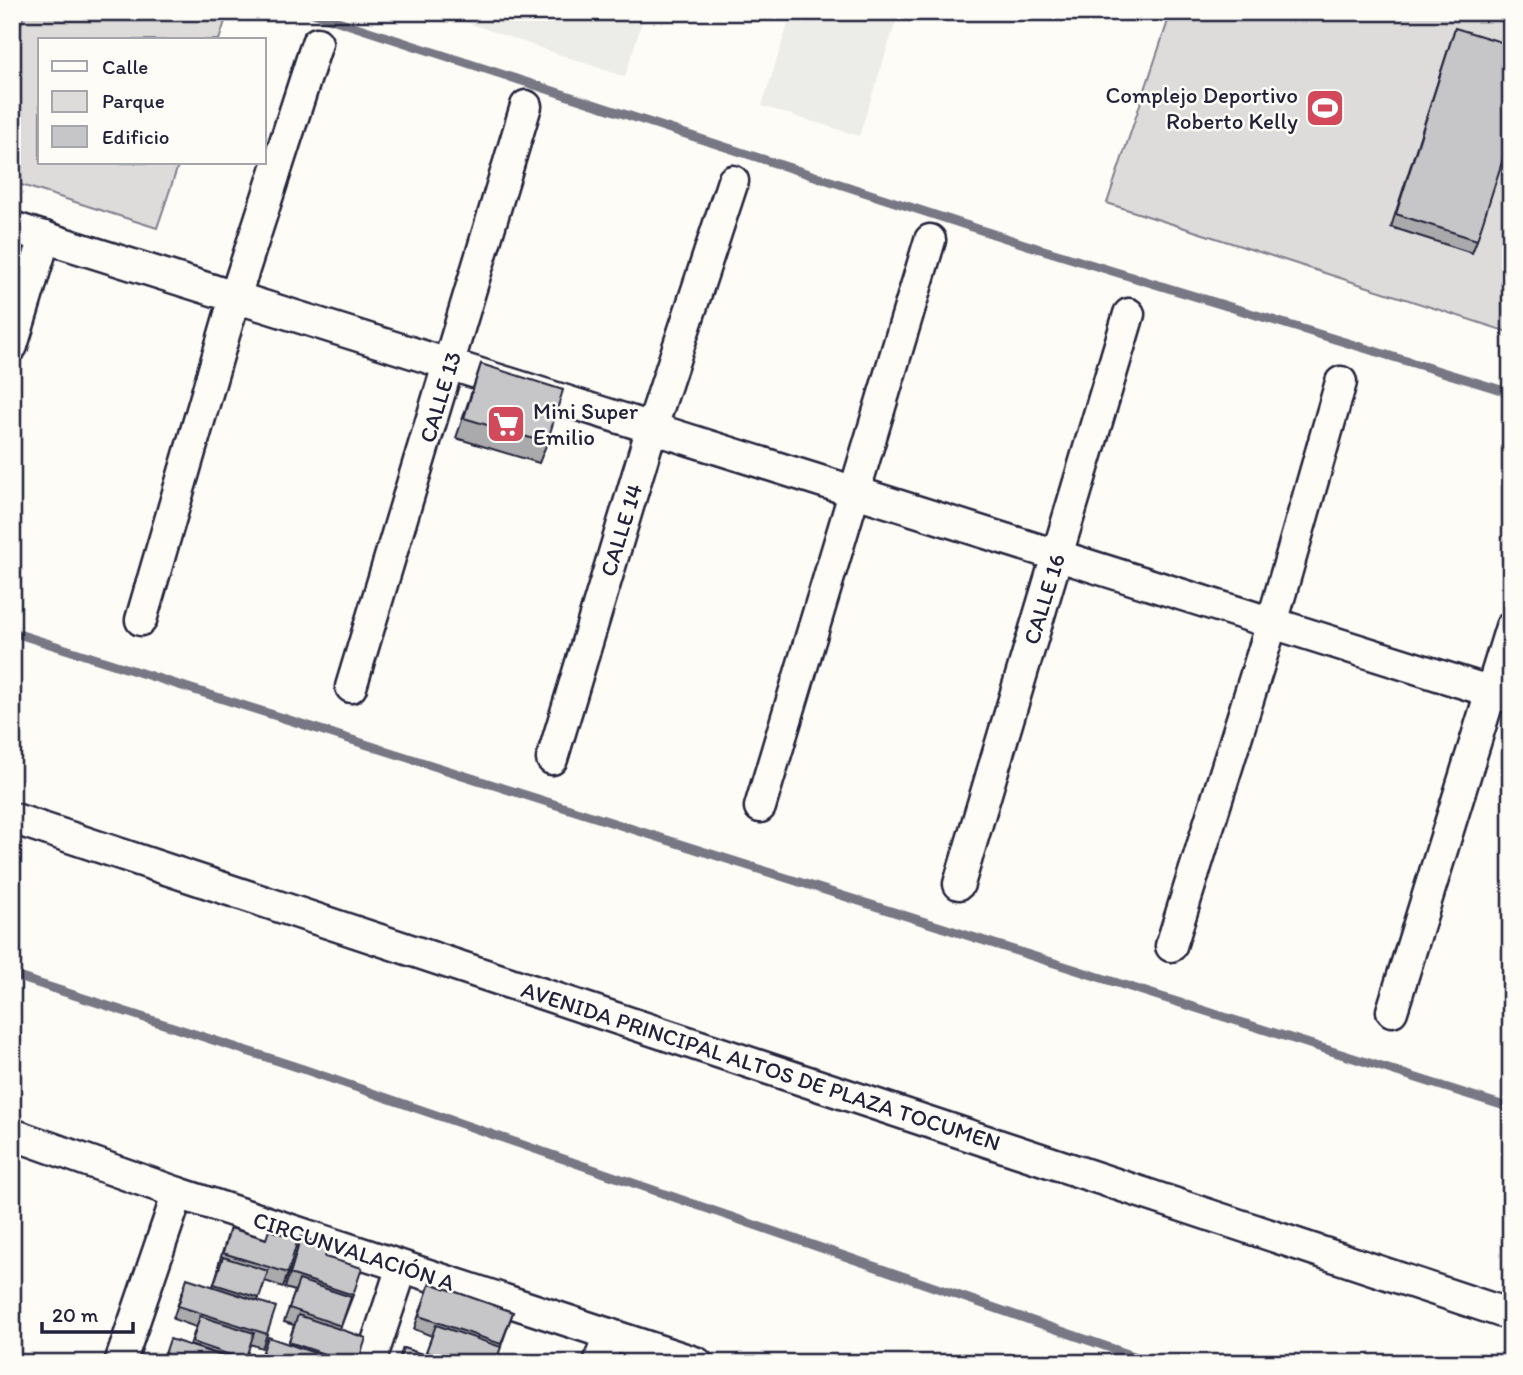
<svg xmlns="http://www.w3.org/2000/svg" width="1523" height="1375" font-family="Itim,sans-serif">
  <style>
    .built { fill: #ecece9 }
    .green { fill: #dddcdb; stroke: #807f8b; stroke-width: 2 }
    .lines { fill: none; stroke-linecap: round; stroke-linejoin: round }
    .stream { stroke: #787885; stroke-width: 9 }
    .minor-casing { stroke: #22223b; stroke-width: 35 }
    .minor { stroke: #fdfcf7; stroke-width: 30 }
    .wall { fill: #aaaaac; stroke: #22223b; stroke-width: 2 }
    .building { fill: #c6c6c8; stroke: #22223b; stroke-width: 2 }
    .labels { text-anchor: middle; stroke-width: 5; stroke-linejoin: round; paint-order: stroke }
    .poi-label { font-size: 23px; fill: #22223b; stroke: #fdfcf7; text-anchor: end }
    .street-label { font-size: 23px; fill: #22223b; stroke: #fdfcf7 }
  </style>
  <rect width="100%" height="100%" fill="#fdfcf7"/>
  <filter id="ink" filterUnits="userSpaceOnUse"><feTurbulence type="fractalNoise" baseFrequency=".0143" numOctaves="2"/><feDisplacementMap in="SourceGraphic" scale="14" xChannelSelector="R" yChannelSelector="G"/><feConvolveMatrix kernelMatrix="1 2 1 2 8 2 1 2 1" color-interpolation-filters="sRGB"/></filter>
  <g filter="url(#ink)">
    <g class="built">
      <polygon points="436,12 645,12 625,77"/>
      <polygon points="792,12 899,12 859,136 762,106"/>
    </g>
    <g class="green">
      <polygon points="25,12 228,12 219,40 40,40 40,163 179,163 157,228 12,182 12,52"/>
      <polygon points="1171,12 1511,12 1511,333 1107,203"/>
    </g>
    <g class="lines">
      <g class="stream">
        <polyline points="310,12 1024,244 1511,393"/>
        <polyline points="12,632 1511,1108"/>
        <polyline points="12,975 303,1069 1154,1363"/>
      </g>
      <g class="minor-casing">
        <g id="minor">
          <polyline points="12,227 1511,698"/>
          <polyline points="12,346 45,237"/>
          <polyline points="141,620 235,297 317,43"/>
          <polyline points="351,687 526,106"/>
          <polyline points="552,759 652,427 733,181"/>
          <polyline points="760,807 930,240"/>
          <polyline points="12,818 1511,1315"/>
          <polyline points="959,884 1129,314"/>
          <polyline points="1171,946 1272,623 1341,382"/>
          <polyline points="1392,1011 1511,627"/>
          <polyline points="12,1134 178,1193 697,1363"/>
          <polyline points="120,1363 178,1193"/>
          <polyline points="370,1363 402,1267"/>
          <polyline points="599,1363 609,1334"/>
        </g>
      </g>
      <use href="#minor" class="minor"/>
    </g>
    <g class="wall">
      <polygon points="1455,28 1477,240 1472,253 1391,227"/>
      <polygon points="481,364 547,443 539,463 456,438"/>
      <polygon points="230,1228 288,1273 283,1287 265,1281 258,1301 267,1334 262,1348 250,1344 244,1363 190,1345 196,1327 173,1319 182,1292 213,1286 219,1267 218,1266"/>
      <polygon points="301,1237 325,1257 353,1295 340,1329 358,1363 259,1363 288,1344 294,1325 284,1322 295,1291 285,1288"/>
      <polygon points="430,1283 513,1312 495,1363 398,1363 403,1348 425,1355 432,1336 414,1329"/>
    </g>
    <g class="building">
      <polygon points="1455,28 1511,45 1511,134 1477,240 1396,214"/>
      <polygon points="481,364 563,390 547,443 464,418"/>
      <polygon points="230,1228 266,1239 269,1230 298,1239 288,1273 223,1253"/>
      <polygon points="301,1237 328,1246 325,1257 362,1268 353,1295 290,1274"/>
      <polygon points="223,1257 268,1271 259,1298 214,1284"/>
      <polygon points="187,1278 276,1307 267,1334 178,1306"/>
      <polygon points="299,1280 351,1297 341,1326 289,1308"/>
      <polygon points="430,1283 513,1312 501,1344 419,1316"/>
      <polygon points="298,1315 366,1338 358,1363 351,1363 289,1342"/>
      <polygon points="200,1316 254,1333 245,1360 192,1342"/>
      <polygon points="436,1325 501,1347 495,1363 458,1363 426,1352"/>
      <polygon points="268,1337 344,1363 259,1363"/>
      <polygon points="170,1339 243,1363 162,1363"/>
      <polygon points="403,1348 450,1363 398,1363"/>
    </g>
  </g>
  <defs>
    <g id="stadium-square" transform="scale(2.0125)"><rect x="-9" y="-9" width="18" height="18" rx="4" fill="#d1495b" stroke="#fdfcf7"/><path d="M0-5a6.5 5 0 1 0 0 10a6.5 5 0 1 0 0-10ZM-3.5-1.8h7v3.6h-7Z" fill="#fff"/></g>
    <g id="supermarket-square" transform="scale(2.0125)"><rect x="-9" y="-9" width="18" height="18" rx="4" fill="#d1495b" stroke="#fdfcf7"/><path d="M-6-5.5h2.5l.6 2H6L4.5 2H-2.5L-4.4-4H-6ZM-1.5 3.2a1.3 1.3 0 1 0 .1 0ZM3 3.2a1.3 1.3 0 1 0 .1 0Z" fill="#fff"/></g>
  </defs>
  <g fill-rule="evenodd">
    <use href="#stadium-square" x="1325" y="108"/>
    <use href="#supermarket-square" x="506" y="424"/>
  </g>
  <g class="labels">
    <g class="poi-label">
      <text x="1298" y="103">Complejo Deportivo<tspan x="1298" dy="26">Roberto Kelly</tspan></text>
      <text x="533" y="419" text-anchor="start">Mini Super<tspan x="533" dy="26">Emilio</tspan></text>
    </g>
    <g class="street-label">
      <text transform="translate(440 397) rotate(-73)" y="8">CALLE 13</text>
      <text transform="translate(621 530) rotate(-73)" y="8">CALLE 14</text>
      <text transform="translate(1044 599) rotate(-73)" y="8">CALLE 16</text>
      <text transform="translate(761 1066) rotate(18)" y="8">AVENIDA PRINCIPAL ALTOS DE PLAZA TOCUMEN</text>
      <text transform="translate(354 1251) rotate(18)" y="8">CIRCUNVALACIÓN A</text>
    </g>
  </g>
  <rect width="1523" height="1375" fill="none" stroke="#fdfcf7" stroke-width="42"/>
  <rect x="21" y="21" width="1481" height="1333" fill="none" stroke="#22223b" stroke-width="2.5" filter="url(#ink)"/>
  <rect x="38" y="38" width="228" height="126" fill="#fdfcf7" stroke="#a5a5ac" stroke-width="2"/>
  <rect x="52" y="61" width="35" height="10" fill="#fdfcf7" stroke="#a5a5ac" stroke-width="2"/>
  <text x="102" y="74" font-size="21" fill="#22223b">Calle</text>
  <rect x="52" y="91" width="35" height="21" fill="#dddcdb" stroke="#a5a5ac" stroke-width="2"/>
  <text x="102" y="108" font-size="21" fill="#22223b">Parque</text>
  <rect x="52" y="126" width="35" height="21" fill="#c6c6c8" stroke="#a5a5ac" stroke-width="2"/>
  <text x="102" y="144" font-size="21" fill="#22223b">Edificio</text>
  <path d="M42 1322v10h91v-10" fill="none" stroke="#22223b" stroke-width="3.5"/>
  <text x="52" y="1322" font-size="21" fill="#22223b" stroke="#fdfcf7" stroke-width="5" paint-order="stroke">20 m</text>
</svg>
